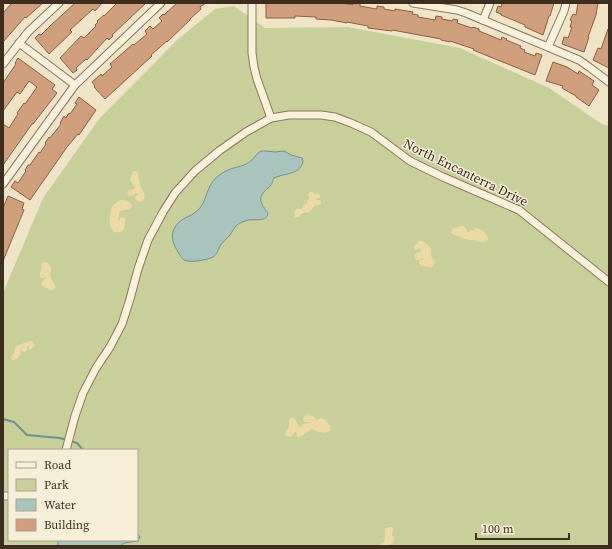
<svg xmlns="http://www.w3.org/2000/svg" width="612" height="549" font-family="'Source Serif 4',serif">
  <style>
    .green { fill: #c9cf9b; fill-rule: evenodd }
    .sand { fill: #ecd9a5 }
    .water { fill: #a9c4bc; stroke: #6f938a }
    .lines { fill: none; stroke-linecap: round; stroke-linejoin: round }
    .stream { stroke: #6f938a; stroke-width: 2 }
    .building { fill: #cf9f7d; stroke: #8d5f41 }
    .street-casing { stroke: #8d765c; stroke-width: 9 }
    .street { stroke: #faf1dc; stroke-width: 7 }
    .labels { text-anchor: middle; stroke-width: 3; stroke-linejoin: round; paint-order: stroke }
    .street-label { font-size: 13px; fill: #3d2e20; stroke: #f7eed8 }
  </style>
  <rect width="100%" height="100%" fill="#f0e4c8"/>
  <path class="green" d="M234,6L265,28L348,27L460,48L549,88L602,124L609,126V546H3V293L43,198L99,119L177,40L215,9ZM9,450H137V540H9Z"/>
  <g class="sand">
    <path d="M134,171H137C139,176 139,180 140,184C142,191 146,193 144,200C141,203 138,202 135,199V197L138,194L137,193L132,196H129L127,194L129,190L134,189L135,188L130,180L132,173Z"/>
    <polygon points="310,192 313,192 315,194 319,194 320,196 319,198 316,199 315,200 320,200 321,201 321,204 319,205 314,206 310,212 303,213 298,217 295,217 294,213 296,209 302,209 303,206 306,204 309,205 307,203 307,201 309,199 308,194"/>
    <path d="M122,200C126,200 132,203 132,207L128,210H125L120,211L118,220L119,221L120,219L122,217L125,218C125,220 125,222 125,224C124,232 122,233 114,232L110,226C110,221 109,210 113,206C115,203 119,201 122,200Z"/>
    <path d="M461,226C466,226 466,229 468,233L470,230H472L474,232V229L476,228C481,228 488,234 488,240L482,242L473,240H468L452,234L451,231L452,229Z"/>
    <path d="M418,241H421L426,243L429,246L431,249V256L435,262L432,267C428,268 425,266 421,266L419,263V261L423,260L424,259L417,260C414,258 414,256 416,253L420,252L421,251L420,248L416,250L414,249V246L417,244Z"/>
    <path d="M44,262H47C54,269 49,272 51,278C52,281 55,284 56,287L55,289L53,290H49L48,288H45L41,285L42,282L46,278L45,277L42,278L40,277V272L42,269L41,264Z"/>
    <path d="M30,341H32L35,345L34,347L29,350V346H27V350L25,352L22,351L20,348L21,353C19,357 18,359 13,360H12L11,356L14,353C15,344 18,346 24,343C26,343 28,341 30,341Z"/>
    <path d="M308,414L313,416L317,420L320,418L324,419L330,425L331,430C325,435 318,432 311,429L302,436L298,437L297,436L296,431L292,436L289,437L286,436L285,432L289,427V422L290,418H294L300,428L303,424L310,423V422H305L303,420L304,416Z"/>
    <polygon points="390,527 392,527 393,529 392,535 394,538 394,542 389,546 377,546 384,542 385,536 385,529 386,528"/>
  </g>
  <g class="water">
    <path d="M261,151H266L275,152L284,151L291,155L302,158L303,161C301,175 284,173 274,178C272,181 273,184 270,186C270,187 268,188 268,188C256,198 261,204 268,213C268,222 255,219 248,220C244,221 240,223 237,225C234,228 232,232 230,235C227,239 222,242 220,246C218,250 217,254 213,257C208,260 189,263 184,260C181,258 180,255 178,252C174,245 170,238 174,229C180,217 190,218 198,210C206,203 206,190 213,181C218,175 226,170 234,168C239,166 244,166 248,163C254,160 255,154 261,151Z"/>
    <polygon points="137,533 140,537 138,541 124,543 120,546 58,546 58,542 56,540 137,540"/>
  </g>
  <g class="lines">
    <polyline class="stream" points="3,419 14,422 27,435 60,438 77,443 83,450"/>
  </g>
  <g class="building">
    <polygon points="12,3 43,3 26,18 25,17 3,42 3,13"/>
    <polygon points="75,3 102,3 95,11 93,9 70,30 72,32 49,54 35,38 39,34 41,35 50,26"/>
    <polygon points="117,3 146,3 112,35 113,36 109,40 107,38 87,60 86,59 76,68 77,70 73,73 60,58 81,36 84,38 96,26 95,25 98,22 97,21 104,15 104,16"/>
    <polygon points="177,3 206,3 200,7 201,9 190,19 190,20 167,42 167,41 151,55 152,56 105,99 94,87 95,86 92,82 101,74 102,76 112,67 110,64 133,44 134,45 147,34 145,31 150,26 153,29 162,21 159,18 163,14 164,15"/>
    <polygon points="266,3 342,3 353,5 353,3 360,3 360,6 371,8 377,9 377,6 384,7 384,9 395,11 395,9 413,12 412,14 418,15 418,17 435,20 436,16 442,17 442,19 452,21 453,19 458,20 457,23 472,28 473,27 479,29 479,31 501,40 502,37 507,39 506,40 521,46 520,48 525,50 524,52 535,56 536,53 542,55 535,75 473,50 474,49 450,41 450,42 441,40 441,39 392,30 392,31 368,28 368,26 347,22 347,23 331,20 316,19 316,17 295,16 295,18 266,18"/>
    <polygon points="502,3 554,3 550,16 549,16 543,35 525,27 525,25 501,15 501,14 496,12 498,6 501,7"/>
    <polygon points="578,3 598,3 596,15 588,37 589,37 584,52 562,44 564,37 568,38 572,27 570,27 572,21 570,20 573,14 576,15"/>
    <polygon points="608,29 609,29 609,68 593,60 598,48 601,49"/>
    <polygon points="18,58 55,85 52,89 57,93 33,124 32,124 3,165 3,124 9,128 18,114 17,113 24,103 25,104 37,87 29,81 20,94 17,92 3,111 3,83 16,64 15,63"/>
    <polygon points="553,62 567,67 578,74 579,71 594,81 592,85 599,90 589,106 576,97 576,96 562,88 563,86 546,81"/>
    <polygon points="79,97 96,110 79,135 78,134 67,147 30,200 11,187 15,181 18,183 26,171 25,170 28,165 30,165 39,152 40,153 46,144 45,143 49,137 50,138 61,124 60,123 64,116 66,118 69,113 70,114 77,104 75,103"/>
    <polygon points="8,196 24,203 22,209 24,210 3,261 3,208"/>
  </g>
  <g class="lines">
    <g class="street-casing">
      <g id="street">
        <polyline points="252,3 252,53 254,67 257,79 271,118"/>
        <polyline points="413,3 457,10 466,13 579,60 589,67 609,82"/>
        <polyline points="483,20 490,3"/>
        <polyline points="19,43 75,85"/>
        <polyline points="548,47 564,11 566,3"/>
        <polyline points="3,64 28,32 59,3"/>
        <polyline points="3,184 75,85 161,3"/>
        <polyline points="66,450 75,416 83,393 96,368 110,347 122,324 130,299 138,269 148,240 163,212 175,193 195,171 219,151 246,132 271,118 289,115 321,115 335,117 351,123 371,132 410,161 443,177 519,210 609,282"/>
        <polyline points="3,496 9,496"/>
      </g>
    </g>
    <use href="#street" class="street"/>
  </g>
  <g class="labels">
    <g class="street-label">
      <text transform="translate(466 172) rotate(26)" y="5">North Encanterra Drive</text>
    </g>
  </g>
  <rect width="612" height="549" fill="none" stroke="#3d2e20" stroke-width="8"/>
  <rect x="8" y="449" width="130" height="92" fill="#f7eed8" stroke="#ada18e"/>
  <rect x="16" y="462" width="20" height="6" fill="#faf1dc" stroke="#ada18e"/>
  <text x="44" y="469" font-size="12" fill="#3d2e20">Road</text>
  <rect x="16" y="479" width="20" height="12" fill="#c9cf9b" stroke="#ada18e"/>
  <text x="44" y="489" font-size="12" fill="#3d2e20">Park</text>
  <rect x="16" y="499" width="20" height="12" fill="#a9c4bc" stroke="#ada18e"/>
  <text x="44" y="509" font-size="12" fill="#3d2e20">Water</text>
  <rect x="16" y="519" width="20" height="12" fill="#cf9f7d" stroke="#ada18e"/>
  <text x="44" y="529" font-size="12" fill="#3d2e20">Building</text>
  <path d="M476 533v6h93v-6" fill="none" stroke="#3d2e20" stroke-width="2"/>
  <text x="482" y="533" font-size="12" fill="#3d2e20" stroke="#f7eed8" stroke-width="3" paint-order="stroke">100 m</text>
</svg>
